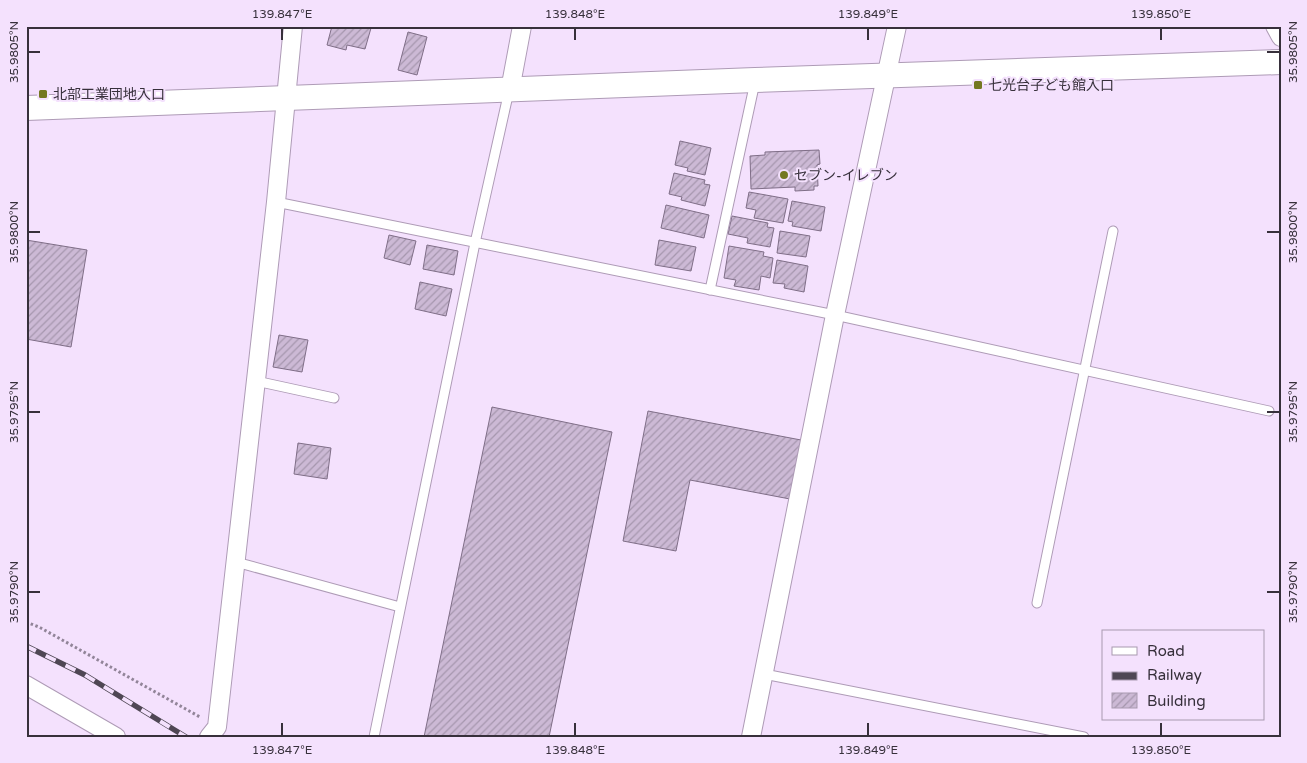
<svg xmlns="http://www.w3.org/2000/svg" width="1307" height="763" font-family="'Varela Round','Noto Sans JP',sans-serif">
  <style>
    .building { fill: url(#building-hatch); stroke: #7f6e87 }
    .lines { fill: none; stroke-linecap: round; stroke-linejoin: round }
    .lane-casing { stroke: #ae9bb6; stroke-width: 11 }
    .street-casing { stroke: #ae9bb6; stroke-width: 20 }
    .secondary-casing { stroke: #ae9bb6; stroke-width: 26 }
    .path { stroke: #928599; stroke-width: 3; stroke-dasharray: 2.5 2.5; stroke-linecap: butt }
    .lane { stroke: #fff; stroke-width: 9 }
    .street { stroke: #fff; stroke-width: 18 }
    .secondary { stroke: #fff; stroke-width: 24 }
    .rail-casing { stroke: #4f4754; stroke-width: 5.5 }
    .rail { stroke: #f4e1fd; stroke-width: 4; stroke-dasharray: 11; stroke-linecap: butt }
    .ticks { fill: none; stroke: #37303b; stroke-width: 2 }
    .poi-dot { fill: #747820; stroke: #f4e1fd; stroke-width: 2 }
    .labels { text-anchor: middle; stroke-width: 4; stroke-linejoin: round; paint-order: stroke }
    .poi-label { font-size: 14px; fill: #37303b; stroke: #f4e1fd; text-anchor: start }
    .neatline { fill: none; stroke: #37303b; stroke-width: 2 }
    .ticks-label { font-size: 12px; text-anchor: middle; fill: #37303b }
  </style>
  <defs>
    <pattern id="building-hatch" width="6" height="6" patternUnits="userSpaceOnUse" patternTransform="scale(1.25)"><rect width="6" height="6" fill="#ccb9d5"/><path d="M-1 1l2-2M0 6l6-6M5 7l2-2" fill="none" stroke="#a697ae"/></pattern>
  </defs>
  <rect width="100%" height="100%" fill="#f4e1fd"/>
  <g class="building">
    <polygon points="332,26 364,26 371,28 365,49 347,45 346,50 327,45"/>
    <polygon points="408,32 427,37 417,75 398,70"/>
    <polygon points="680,141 711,148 705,175 687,171 688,168 675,165"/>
    <polygon points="819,150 820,164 817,165 818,186 814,186 814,190 795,191 795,187 751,189 750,156 765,155 765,152"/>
    <polygon points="674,173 705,180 704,184 710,185 705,206 681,200 682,197 669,194"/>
    <polygon points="749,192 788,199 783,223 754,218 756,210 746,208"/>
    <polygon points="792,201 825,207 821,231 792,226 793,222 788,221"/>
    <polygon points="666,205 709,215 704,238 661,228"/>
    <polygon points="732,216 768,223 767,227 774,228 770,247 747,243 748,238 728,234"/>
    <polygon points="780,231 810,236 806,257 777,253"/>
    <polygon points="389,235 416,241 410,265 384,258"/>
    <polygon points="26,240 87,250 71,347 26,339"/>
    <polygon points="659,240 696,247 691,271 655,265"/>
    <polygon points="427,245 458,251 454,275 423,269"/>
    <polygon points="729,246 764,252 763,256 773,258 770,278 761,276 759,290 734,286 736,280 724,278"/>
    <polygon points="777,260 808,266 804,292 784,288 785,284 773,283"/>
    <polygon points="420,282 452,289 446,316 415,309"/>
    <polygon points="279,335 308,340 302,372 273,367"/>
    <polygon points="492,407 612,432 549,737 424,737"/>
    <polygon points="648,411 801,440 790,499 690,480 676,551 623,541"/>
    <polygon points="298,443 331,448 327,479 294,474"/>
  </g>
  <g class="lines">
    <g class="lane-casing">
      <g id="lane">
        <polyline points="276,202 835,315 1269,411"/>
        <polyline points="710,290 755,82"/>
        <polyline points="256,381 334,398"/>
        <polyline points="236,562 400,607"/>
        <polyline points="1037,603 1113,231"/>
        <polyline points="764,674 1084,737"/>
        <polyline points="374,737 475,243 509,91"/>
      </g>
    </g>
    <g class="street-casing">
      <g id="street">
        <polyline points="1275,26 1281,37"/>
        <polyline points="510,90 522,26"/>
        <polyline points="26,685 116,737"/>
        <polyline points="209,737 217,727 276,202 293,26"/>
        <polyline points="751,737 835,315 897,26"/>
      </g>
    </g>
    <g class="secondary-casing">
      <polyline id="secondary" points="26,108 755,80 1281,62"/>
    </g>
    <polyline class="path" points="26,622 39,627 200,717"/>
    <use href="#lane" class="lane"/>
    <use href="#street" class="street"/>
    <use href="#secondary" class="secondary"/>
    <g class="rail-casing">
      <polyline id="rail" points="26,646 85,675 186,737"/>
    </g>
    <use href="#rail" class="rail"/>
  </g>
  <path class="ticks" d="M282,28V40M575,28V40M868,28V40M1161,28V40M28,52H40M1267,52H1280M28,232H40M1267,232H1280M28,412H40M1267,412H1280M28,592H40M1267,592H1280M282,723V736M575,723V736M868,723V736M1161,723V736"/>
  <g class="poi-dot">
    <rect x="973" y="80" width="10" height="10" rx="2.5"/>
    <rect x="38" y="89" width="10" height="10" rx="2.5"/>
    <circle cx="784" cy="175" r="5"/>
  </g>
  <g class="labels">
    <g class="poi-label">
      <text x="988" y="90">七光台子ども館入口</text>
      <text x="53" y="99">北部工業団地入口</text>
      <text x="794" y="180">セブン-イレブン</text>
    </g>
  </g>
  <rect width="1307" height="763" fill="none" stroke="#f4e1fd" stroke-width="55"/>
  <rect x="1102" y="630" width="162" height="90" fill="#f4e1fd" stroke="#a89aaf"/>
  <rect x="1112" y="647" width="25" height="8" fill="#ffffff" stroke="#a89aaf"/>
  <text x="1147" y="656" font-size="15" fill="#37303b">Road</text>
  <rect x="1112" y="672" width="25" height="8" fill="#4f4754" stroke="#a89aaf"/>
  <text x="1147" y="680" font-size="15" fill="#37303b">Railway</text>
  <rect x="1112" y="693" width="25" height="15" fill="url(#building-hatch)" stroke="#a89aaf"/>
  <text x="1147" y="706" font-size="15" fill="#37303b">Building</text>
  <rect x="28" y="28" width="1252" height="708" class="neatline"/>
  <g class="ticks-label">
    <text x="282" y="18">139.847°E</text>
    <text x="575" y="18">139.848°E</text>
    <text x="868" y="18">139.849°E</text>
    <text x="1161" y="18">139.850°E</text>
    <text transform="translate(14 52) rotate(-90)" y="4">35.9805°N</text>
    <text transform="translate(1293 52) rotate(-90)" y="4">35.9805°N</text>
    <text transform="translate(14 232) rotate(-90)" y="4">35.9800°N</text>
    <text transform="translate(1293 232) rotate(-90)" y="4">35.9800°N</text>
    <text transform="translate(14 412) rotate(-90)" y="4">35.9795°N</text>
    <text transform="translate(1293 412) rotate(-90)" y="4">35.9795°N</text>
    <text transform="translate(14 592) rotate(-90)" y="4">35.9790°N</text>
    <text transform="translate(1293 592) rotate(-90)" y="4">35.9790°N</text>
    <text x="282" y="754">139.847°E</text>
    <text x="575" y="754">139.848°E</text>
    <text x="868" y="754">139.849°E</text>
    <text x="1161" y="754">139.850°E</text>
  </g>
</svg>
